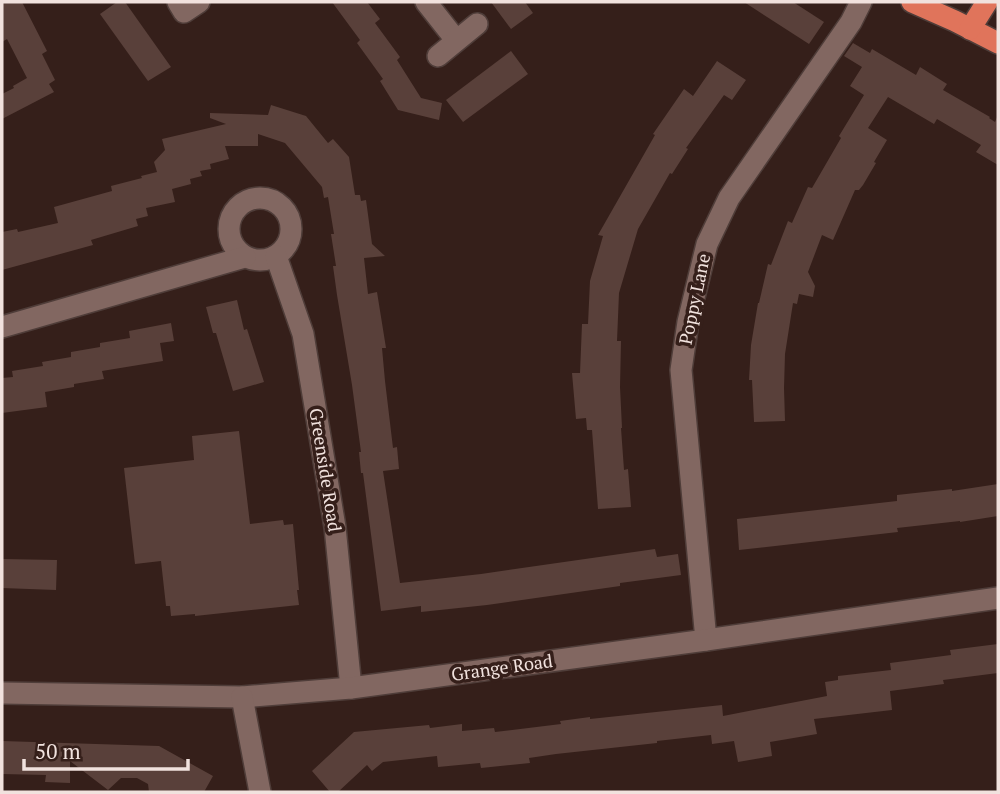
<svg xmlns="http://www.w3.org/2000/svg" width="1000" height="794" font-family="'PT Serif',serif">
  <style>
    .building { fill: #59403a }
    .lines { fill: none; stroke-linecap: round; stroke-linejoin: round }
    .minor-casing { stroke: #4f3d39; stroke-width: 24 }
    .highway-casing { stroke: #4f3d39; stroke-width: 24 }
    .minor { stroke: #826761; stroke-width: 21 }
    .highway { stroke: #e0745b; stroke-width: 21 }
    .labels { text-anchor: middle; stroke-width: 7; stroke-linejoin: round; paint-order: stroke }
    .street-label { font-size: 18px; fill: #f1e2de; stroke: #351f1a }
  </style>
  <rect width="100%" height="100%" fill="#351f1a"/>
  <g class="building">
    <polygon points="2,2 22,2 47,51 42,54 55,80 49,84 54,92 2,119 2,94 14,88 13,86 27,78 7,39 2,42"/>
    <polygon points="117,2 125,2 171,67 148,81 100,14"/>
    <polygon points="332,2 367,2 380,19 375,23 400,57 397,60 421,98 442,103 439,120 398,110 380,81 383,79 357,43 360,40"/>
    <polygon points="491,2 525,2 533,13 511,29"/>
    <polygon points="744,2 793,2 824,22 809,44"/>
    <polygon points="853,43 870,53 872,49 916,75 920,67 947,84 943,90 990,117 989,118 995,122 998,115 998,165 976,152 981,145 937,119 934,124 888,97 868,128 887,140 874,162 876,163 863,185 859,190 855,190 833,240 822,235 808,272 815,286 813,297 799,294 797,304 793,303 785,354 784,388 785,421 754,422 752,380 749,380 751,345 758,303 759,303 768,264 771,265 788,221 792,223 808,187 812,188 841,138 839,136 864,95 850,86 862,67 844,56"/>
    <polygon points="511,51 528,74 463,122 446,100"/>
    <polygon points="717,61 746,80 732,100 724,95 686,148 688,149 672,174 670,173 638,229 619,293 617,341 621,341 620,387 622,428 621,428 624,470 628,469 631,507 598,509 592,430 587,430 586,418 576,419 572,373 580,373 582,324 588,324 590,281 603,236 598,235 655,135 653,134 684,89 693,96"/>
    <polygon points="271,105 306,116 328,143 333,139 349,157 355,195 360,195 361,201 366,200 372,244 385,256 364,258 368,294 377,292 386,348 382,348 385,381 393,448 397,447 399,469 383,471 400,583 481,574 655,549 657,557 678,554 681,575 620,583 620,586 487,605 421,612 421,606 381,611 363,473 361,473 359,452 361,452 352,385 337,295 333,266 336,266 331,234 334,234 328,197 324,198 322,187 285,143 258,134 258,146 225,146 229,159 210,164 211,169 200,171 202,176 190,179 191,184 172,189 175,202 146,208 148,216 136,219 138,226 91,240 93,245 2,270 2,232 17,229 18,232 58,223 54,207 112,191 111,186 142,178 141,176 157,172 154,162 165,150 162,139 226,124 210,118 210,113 268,115"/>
    <polygon points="237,300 244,330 247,329 264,382 233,391 216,333 213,333 206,307"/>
    <polygon points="171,323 174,341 160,343 163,361 102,371 104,379 74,384 74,387 45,392 47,407 2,413 2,378 13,377 12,371 43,366 42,362 71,357 71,352 100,347 100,343 130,338 129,331"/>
    <polygon points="239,431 250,524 283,520 284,525 293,524 299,590 297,590 299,605 195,616 195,614 171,616 170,606 166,606 161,561 135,564 124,468 194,460 192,436"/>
    <polygon points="998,484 998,516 960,522 960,521 897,528 898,532 739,550 737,519 897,501 897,495 952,489 952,491"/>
    <polygon points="2,559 57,560 56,590 2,588"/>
    <polygon points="998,644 998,673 943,680 944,684 890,691 892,710 814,719 817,734 770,742 772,756 738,762 734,741 712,744 711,735 657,741 657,743 556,754 529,758 530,763 481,768 480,763 438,767 437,756 383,762 372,771 367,765 338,792 330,792 312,771 354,732 429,725 430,728 462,724 462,731 494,728 495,732 561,724 560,721 590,717 590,719 722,705 723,716 827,696 825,682 838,680 838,676 891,670 890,663 951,655 950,650"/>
    <polygon points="2,741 159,746 213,776 204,792 149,792 148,784 137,778 121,778 108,790 70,761 70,783 45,782 46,775 2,774"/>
  </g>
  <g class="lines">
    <g class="minor-casing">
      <g id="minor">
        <polyline points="178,2 184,12 199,2"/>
        <polyline points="426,2 456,40"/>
        <polyline points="438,56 477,24"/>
        <circle cx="260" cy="229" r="31"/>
        <polyline points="276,256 303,334 335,527 351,688"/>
        <polyline points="2,327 245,257"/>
        <polyline points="706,640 681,370 688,322 707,244 729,198 851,22 861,2"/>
        <polyline points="2,693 242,697 351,688 706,640 998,598"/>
        <polyline points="242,697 260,792"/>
      </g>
    </g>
    <g class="highway-casing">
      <g id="highway">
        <polyline points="912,2 955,21 998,43"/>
        <polyline points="970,29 987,2"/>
      </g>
    </g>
    <use href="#minor" class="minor"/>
    <use href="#highway" class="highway"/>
  </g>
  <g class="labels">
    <g class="street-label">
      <text transform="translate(695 299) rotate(-78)" y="6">Poppy Lane</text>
      <text transform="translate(325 470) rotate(81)" y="6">Greenside Road</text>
      <text transform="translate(502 668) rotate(-8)" y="6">Grange Road</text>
    </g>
  </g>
  <rect width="1000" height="794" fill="none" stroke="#f1e2de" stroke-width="7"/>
  <path d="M24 759v10h164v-10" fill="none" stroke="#f1e2de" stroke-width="3.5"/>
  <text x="35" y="759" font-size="21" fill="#f1e2de" stroke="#351f1a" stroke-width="5" paint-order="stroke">50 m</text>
</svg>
